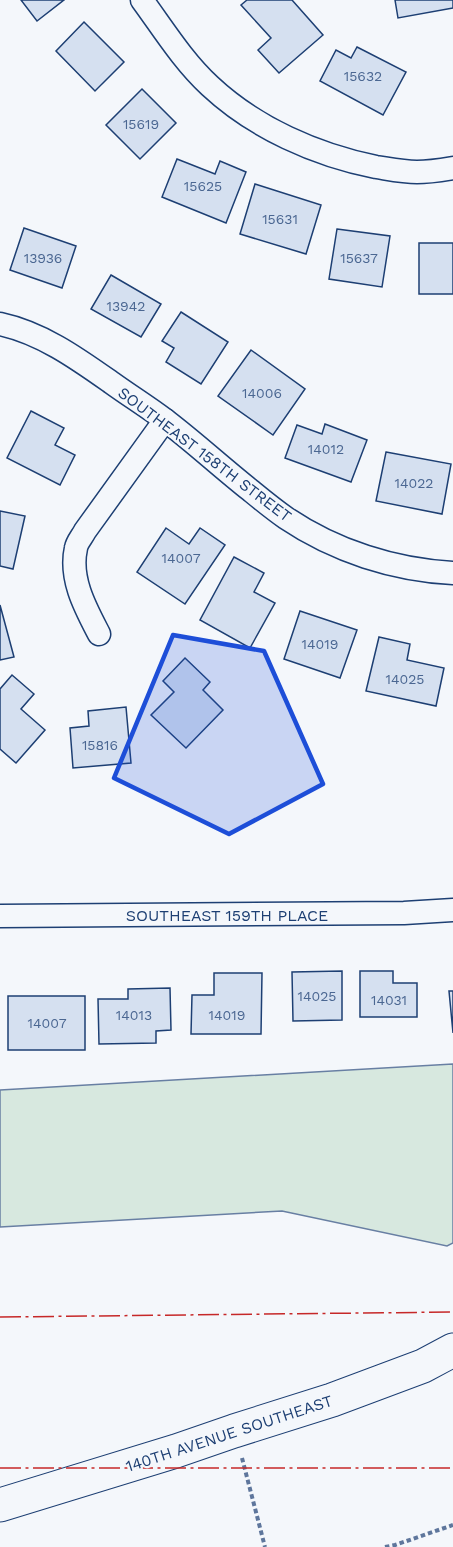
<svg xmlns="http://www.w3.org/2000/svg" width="453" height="1547" font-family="'Work Sans',sans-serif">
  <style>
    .green { fill: #d7e8df; stroke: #687fa3; stroke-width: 1.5 }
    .building { fill: #d5e0f0; stroke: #1d3f73; stroke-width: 1.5 }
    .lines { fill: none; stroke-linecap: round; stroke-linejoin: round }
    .street-casing { stroke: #1d3f73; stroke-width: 25 }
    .secondary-casing { stroke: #1d3f73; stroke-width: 35 }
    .path { stroke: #5e769c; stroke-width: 4; stroke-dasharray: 4.5 3; stroke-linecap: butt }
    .street { stroke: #f4f7fb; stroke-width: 22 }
    .secondary { stroke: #f4f7fb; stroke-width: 33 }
    .power { stroke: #c62828; stroke-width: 1.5; stroke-dasharray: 21 4.5 3 4.5; stroke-linecap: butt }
    .marked { fill: #1d4ed8; fill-opacity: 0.2; stroke: #1d4ed8; stroke-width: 4.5; stroke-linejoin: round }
    .labels { text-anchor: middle; stroke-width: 4.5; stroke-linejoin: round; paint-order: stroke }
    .number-label { font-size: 14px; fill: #4b6792 }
    .street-label { font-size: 16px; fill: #1d3f73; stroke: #f4f7fb }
  </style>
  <rect width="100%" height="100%" fill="#f4f7fb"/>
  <polygon class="green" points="453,1064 453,1243 447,1246 282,1211 0,1227 0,1090"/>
  <g class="building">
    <polygon points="21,0 64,0 37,21"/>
    <polygon points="247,0 292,0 323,35 279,73 258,50 271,38 241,5"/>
    <polygon points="395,0 453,0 453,8 398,18"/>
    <polygon points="84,22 124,62 95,91 56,51"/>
    <polygon points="357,47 406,72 383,115 320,81 336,50 351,58"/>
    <polygon points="142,89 176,123 140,159 106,125"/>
    <polygon points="177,159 215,174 220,161 246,172 226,223 162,197"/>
    <polygon points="255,184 321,205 306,254 240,234"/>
    <polygon points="24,228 76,246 62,288 10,270"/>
    <polygon points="337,229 390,236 382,287 329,279"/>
    <rect x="419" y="243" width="34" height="51"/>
    <polygon points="111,275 161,304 141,337 91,309"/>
    <polygon points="181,312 228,342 201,384 166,362 174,348 162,341"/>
    <polygon points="251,350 305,389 273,435 218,396"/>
    <polygon points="31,411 64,428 55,445 75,455 60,485 7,458"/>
    <polygon points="325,424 367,440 351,482 285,458 297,425 322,434"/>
    <polygon points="386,452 451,464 442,514 376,501"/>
    <polygon points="0,511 25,516 13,569 0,566"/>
    <polygon points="166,528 189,544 200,528 225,545 185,604 137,572"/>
    <polygon points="234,557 264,573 254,592 275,603 250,648 200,620"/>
    <polygon points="0,605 14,657 0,660"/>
    <polygon points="300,611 357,630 340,678 284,659"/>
    <polygon points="379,637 410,644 407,660 444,668 436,706 366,691"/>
    <polygon points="185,658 210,682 203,690 223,710 186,748 151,715 174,692 163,681"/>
    <polygon points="12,675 34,694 21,709 45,730 16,763 0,749 0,689"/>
    <polygon points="126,707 131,763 73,768 70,728 89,726 88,711"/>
    <polygon points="342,971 342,1020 293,1021 292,972"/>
    <polygon points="360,971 393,971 393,983 417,983 417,1017 360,1017"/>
    <polygon points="214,973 262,973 261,1034 191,1034 192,995 214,995"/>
    <polygon points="170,988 171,1030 156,1031 156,1043 99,1044 98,999 128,999 128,989"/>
    <polygon points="449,991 453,991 453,1033"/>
    <rect x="8" y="996" width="77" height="54"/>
  </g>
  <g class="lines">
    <g class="street-casing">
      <g id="street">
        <path d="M142,0C164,30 183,61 210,86C255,128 316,155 376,167C389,169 403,172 417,172C429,172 441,170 453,168"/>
        <path d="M0,324C42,333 78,359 112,383C130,396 148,407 165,420C194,442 221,467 250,490C261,499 273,509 286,518C335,551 394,570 453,573"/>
        <path d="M99,634C86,609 69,579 76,548C77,542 82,537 85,531L165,420"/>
        <polyline points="0,916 404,913 453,910"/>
      </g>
    </g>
    <g class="secondary-casing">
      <polyline id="secondary" points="0,1505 176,1451 234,1431 332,1400 423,1366 453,1350"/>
    </g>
    <g class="path">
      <polyline points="242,1458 265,1547"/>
      <polyline points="385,1547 395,1545 453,1525"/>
    </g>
    <use href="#street" class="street"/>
    <use href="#secondary" class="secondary"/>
    <g class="power">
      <polyline points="0,1317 453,1312"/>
      <polyline points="0,1468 453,1468"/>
    </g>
  </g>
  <path class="marked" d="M173,635L264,651L323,784L229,834L114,778Z"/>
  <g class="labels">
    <g class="number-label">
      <text x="363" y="81">15632</text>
      <text x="141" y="129">15619</text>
      <text x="203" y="191">15625</text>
      <text x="280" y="224">15631</text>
      <text x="43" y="263">13936</text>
      <text x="359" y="263">15637</text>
      <text x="126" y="311">13942</text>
      <text x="262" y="398">14006</text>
      <text x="326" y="454">14012</text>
      <text x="414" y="488">14022</text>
      <text x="181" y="563">14007</text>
      <text x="320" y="649">14019</text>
      <text x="405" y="684">14025</text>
      <text x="100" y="750">15816</text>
      <text x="317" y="1001">14025</text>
      <text x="389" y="1005">14031</text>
      <text x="134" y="1020">14013</text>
      <text x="227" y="1020">14019</text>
      <text x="47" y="1028">14007</text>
    </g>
    <g class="street-label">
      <text transform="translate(205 454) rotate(37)" y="6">SOUTHEAST 158TH STREET</text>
      <text x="227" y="921">SOUTHEAST 159TH PLACE</text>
      <text transform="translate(229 1433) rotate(-18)" y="6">140TH AVENUE SOUTHEAST</text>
    </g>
  </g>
</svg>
